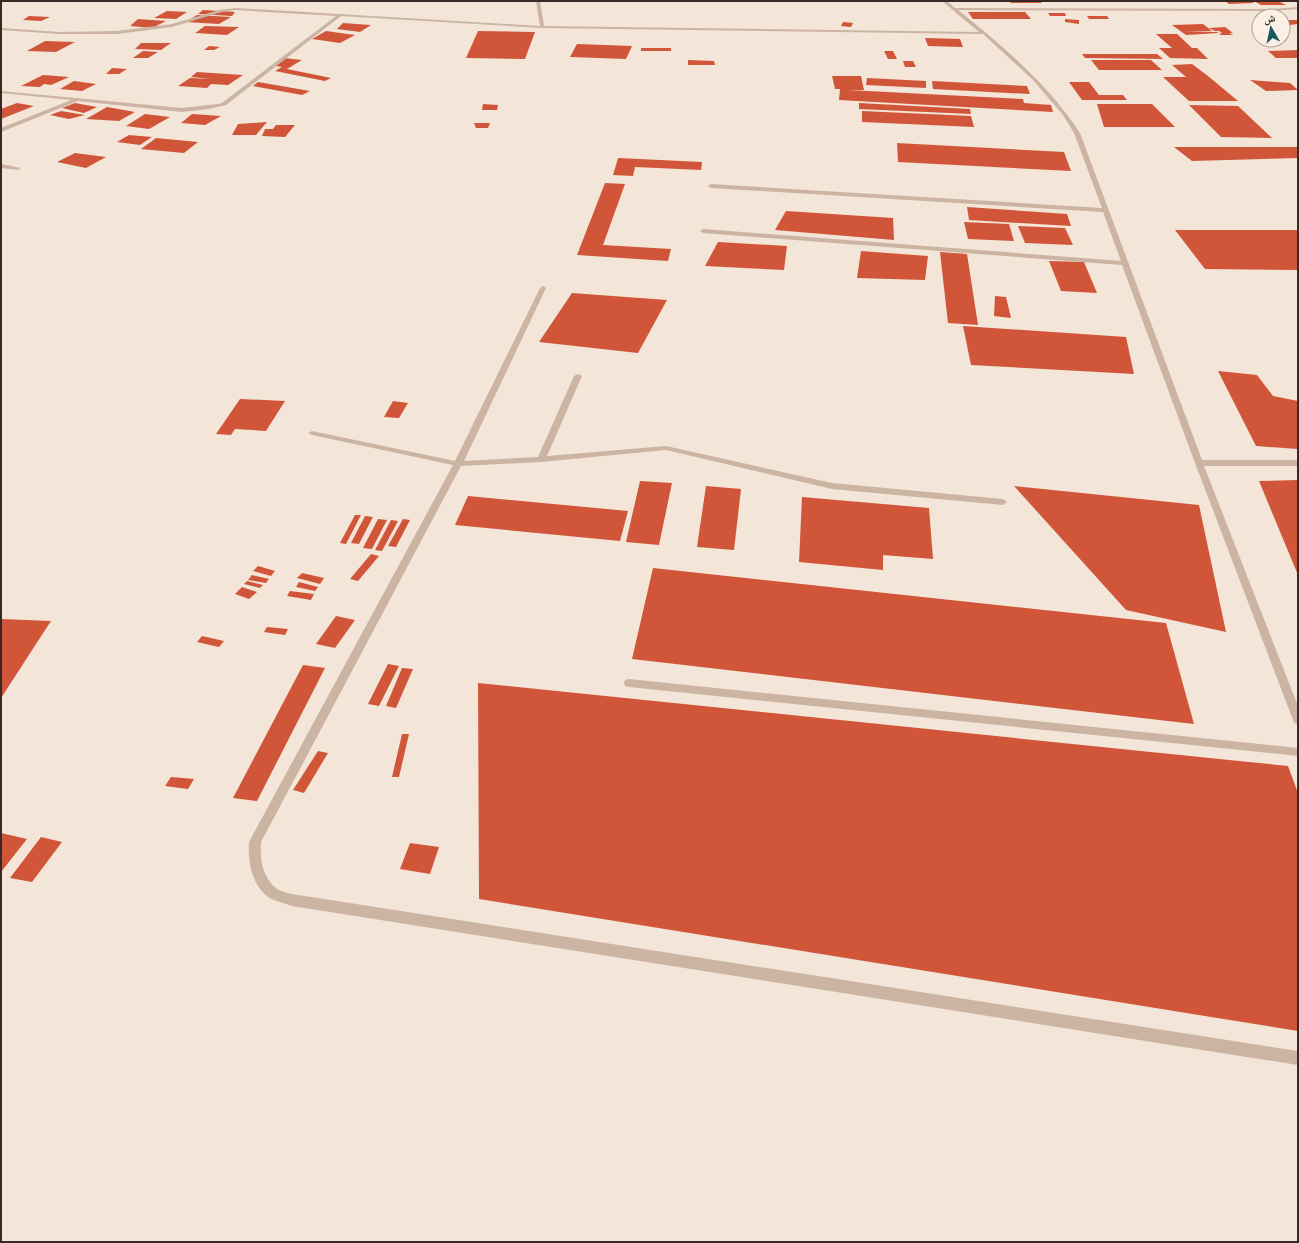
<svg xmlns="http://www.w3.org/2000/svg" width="1299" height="1243" font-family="Ubuntu,'Noto Naskh Arabic',sans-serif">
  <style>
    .building { fill: #d15639 }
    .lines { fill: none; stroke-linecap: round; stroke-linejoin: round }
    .minor { fill: #ccb4a3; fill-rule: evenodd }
  </style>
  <rect width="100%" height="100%" fill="#f3e5d8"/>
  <g class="building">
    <polygon points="1009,1 1040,1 1042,3 1011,3"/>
    <polygon points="1225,1 1251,1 1254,3 1229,4"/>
    <polygon points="1254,1 1278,1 1286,5 1261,5"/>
    <polygon points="203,10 235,12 232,16 198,14"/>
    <polygon points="167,11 187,12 176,19 154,18"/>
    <polygon points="968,12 1025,12 1031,19 973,19"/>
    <polygon points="1048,13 1065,13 1066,16 1050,16"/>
    <polygon points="197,15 231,17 219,24 186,22"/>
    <polygon points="29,16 50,17 41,21 23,20"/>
    <polygon points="1087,16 1107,16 1109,19 1089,19"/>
    <polygon points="138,19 166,21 152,28 130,26"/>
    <polygon points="1065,19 1079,20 1079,24 1065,22"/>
    <polygon points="1283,20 1296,20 1298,21 1298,24 1290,25"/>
    <polygon points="843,22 853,23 851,27 841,26"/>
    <polygon points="343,23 371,25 360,32 337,29"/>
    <polygon points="1203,24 1212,31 1184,31 1216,32 1219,33 1186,35 1172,25"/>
    <polygon points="205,26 239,27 227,35 195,33"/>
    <polygon points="1225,27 1233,33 1229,33 1233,35 1221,35 1219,34 1222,33 1219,31 1215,31 1209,28"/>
    <polygon points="326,31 355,35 340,43 312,39"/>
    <polygon points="478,31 535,32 525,59 466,58"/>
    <polygon points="1156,34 1177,34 1192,48 1197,48 1208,59 1170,58 1159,48 1172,48"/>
    <polygon points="925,38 960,39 963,47 928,46"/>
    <polygon points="45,41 75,42 56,52 27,51"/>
    <polygon points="141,43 171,43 161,50 135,49"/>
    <polygon points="577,44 632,46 626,59 570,57"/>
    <polygon points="209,46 220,47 214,50 204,50"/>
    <rect x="641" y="48" width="30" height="3"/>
    <polygon points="1298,50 1298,58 1276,58 1268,51"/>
    <polygon points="143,51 158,52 148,58 133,58"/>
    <polygon points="884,51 893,51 897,59 888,59"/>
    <polygon points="1082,54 1157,54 1163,59 1085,58"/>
    <polygon points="284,58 302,60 287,69 331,78 325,81 275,71 282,67 276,66"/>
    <polygon points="688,60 714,61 715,65 688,65"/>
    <polygon points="1091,60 1151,60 1162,70 1099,70"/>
    <polygon points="903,61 913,61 916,67 905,67"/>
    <polygon points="1192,64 1208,76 1238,101 1189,101 1163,77 1186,77 1172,65"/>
    <polygon points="112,68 127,69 119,74 106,74"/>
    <polygon points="197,72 243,75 228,85 211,84 207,88 178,86 190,78 211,79 191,77"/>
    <polygon points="43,75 69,77 51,85 44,84 40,87 21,86"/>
    <polygon points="832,76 861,76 864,90 848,90 1023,99 1024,103 1051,105 1053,112 839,100 840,89 835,89"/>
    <polygon points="867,78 926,81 926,88 866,85"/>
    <polygon points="1250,80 1290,83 1298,90 1266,91"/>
    <polygon points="74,81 96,84 82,91 60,89"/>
    <polygon points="932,81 1027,86 1030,94 933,89"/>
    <polygon points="258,82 310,91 302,95 253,86"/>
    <polygon points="1069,82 1089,82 1099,95 1123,95 1127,100 1082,100"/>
    <polygon points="17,103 34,106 1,119 1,109"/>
    <polygon points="75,103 97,107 84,113 62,108"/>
    <polygon points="859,103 970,109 971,114 859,109"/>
    <polygon points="483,104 498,105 497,110 482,110"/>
    <polygon points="1097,104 1152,104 1175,127 1104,127"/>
    <polygon points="1189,105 1238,106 1272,138 1221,137"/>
    <polygon points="107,107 135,112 119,121 86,119"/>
    <polygon points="61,111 85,115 69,119 50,115"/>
    <polygon points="862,111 971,116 974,127 862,122"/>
    <polygon points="145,114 170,117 149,129 126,126"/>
    <polygon points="192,114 221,116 205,125 181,123"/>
    <polygon points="267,122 256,135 232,135 238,124"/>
    <polygon points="474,123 490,123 488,128 476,128"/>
    <polygon points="276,125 295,125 285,137 262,136 265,129 273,129"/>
    <polygon points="129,135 152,137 140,145 117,142"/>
    <polygon points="156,138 198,142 184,153 141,149"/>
    <polygon points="897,143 1064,152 1071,171 898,162"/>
    <polygon points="1174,147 1298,147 1298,158 1192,161"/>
    <polygon points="75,153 106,157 86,168 57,162"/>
    <polygon points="618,158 702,162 701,170 635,167 633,176 613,175"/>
    <polygon points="605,183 625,184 603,245 671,249 668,261 577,255"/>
    <polygon points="967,207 1067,214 1071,226 969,220"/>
    <polygon points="786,211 893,218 894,240 775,230"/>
    <polygon points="964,222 1009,224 1014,241 968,239"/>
    <polygon points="1018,226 1065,228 1073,245 1025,243"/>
    <polygon points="1175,230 1298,230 1298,270 1205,269"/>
    <polygon points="718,242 787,246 784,270 705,266"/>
    <polygon points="861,251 928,256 925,280 857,278"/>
    <polygon points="940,252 967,254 978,325 948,323"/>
    <polygon points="1049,261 1084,262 1097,293 1061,291"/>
    <polygon points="572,293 667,300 638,353 539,342"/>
    <polygon points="995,296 1006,297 1011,318 994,316"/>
    <polygon points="963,326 1126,337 1134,374 971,365"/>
    <polygon points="1218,371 1257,375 1273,396 1298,401 1298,449 1256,446"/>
    <polygon points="240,399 285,401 266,431 235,429 231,435 216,434"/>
    <polygon points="393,401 408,403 399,418 384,417"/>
    <polygon points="1298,480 1298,575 1259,481"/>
    <polygon points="640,481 672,483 659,545 626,542"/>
    <polygon points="706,486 741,489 734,550 697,547"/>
    <polygon points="1014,486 1199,505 1226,632 1126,610"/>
    <polygon points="468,496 628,511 620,541 455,525"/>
    <polygon points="802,497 929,508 933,559 883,555 883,570 799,562"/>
    <polygon points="355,515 361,515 346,544 340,543"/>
    <polygon points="365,516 373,517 359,544 351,543"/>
    <polygon points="378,519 387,520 372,549 363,548"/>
    <polygon points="403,519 410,520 396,547 388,546"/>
    <polygon points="391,520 398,521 382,551 375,550"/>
    <polygon points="371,554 379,556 358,581 350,579"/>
    <polygon points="258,566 275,571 271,576 253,571"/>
    <polygon points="653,568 1166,623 1194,724 632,659"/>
    <polygon points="302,573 324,578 320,584 297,578"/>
    <polygon points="252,575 269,579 266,583 248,580"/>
    <polygon points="247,581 263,585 260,588 244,584"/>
    <polygon points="299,582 318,587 315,591 296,587"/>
    <polygon points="242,587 257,592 249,599 235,594"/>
    <polygon points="290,591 314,594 311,600 287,596"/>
    <polygon points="336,616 355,620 335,648 316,644"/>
    <polygon points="1,619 51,621 1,698"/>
    <polygon points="267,627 288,629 285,635 264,632"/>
    <polygon points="202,636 224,641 219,647 197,642"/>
    <polygon points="388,664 399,666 379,706 368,704"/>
    <polygon points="303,665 325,668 257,801 233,798"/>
    <polygon points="402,668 413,669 396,708 386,706"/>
    <polygon points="478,683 1288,766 1298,793 1298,1031 479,899"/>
    <polygon points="402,734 409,734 399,777 392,777"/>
    <polygon points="318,751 328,753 304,793 293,790"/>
    <polygon points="171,777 194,779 188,789 165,786"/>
    <polygon points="1,833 27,839 1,872"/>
    <polygon points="41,837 62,842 32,882 10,878"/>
    <polygon points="410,843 439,847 430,874 400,869"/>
  </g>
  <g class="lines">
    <g class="minor">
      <path d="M536,1H540L544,26L979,32L942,1H947L955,8L1272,9L1298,7V9L1272,11L958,10C1004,47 1048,84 1080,133L1202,460H1298V466H1204L1298,706V724L1294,723L1293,720L1195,463L1122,265L703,233L700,231L703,229L1121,261L1103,212L711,188L708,186L711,184L1102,208L1074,133L1063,115L1033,80L983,34L542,28L341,16L226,105L209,109L182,112L78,101L1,132V128L71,100L1,93V91L182,108L218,104L222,103L336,16L235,10L222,12L172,27L117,34H59L1,30V28L59,32L117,31L172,24L219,10L235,8L540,26Z"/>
      <polygon points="1,164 21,168 18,170 1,168"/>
      <path d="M543,286L546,288L464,461L538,457L574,376L578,374L582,376L547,456L666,446L832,483L1003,499L1007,502L1003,505L832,489L666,450L541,462L461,466L261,842C260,860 262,877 277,889C281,891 287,893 292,894L1298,1051V1065L292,906C285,903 274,901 268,897C251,883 248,862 249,842L453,465L312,435L308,433L312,431L455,461L540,288Z"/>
      <polygon points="629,679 1298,748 1298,756 629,687 625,686 624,683 625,680"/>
    </g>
  </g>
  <rect width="1299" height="1243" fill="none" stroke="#372a26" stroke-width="4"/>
  <g transform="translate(1271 28) rotate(351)"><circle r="19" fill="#fbf0e5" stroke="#ada199"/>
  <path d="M0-3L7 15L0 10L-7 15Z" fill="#185b5c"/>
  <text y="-6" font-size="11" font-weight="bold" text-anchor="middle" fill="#372a26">ش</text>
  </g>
</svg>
